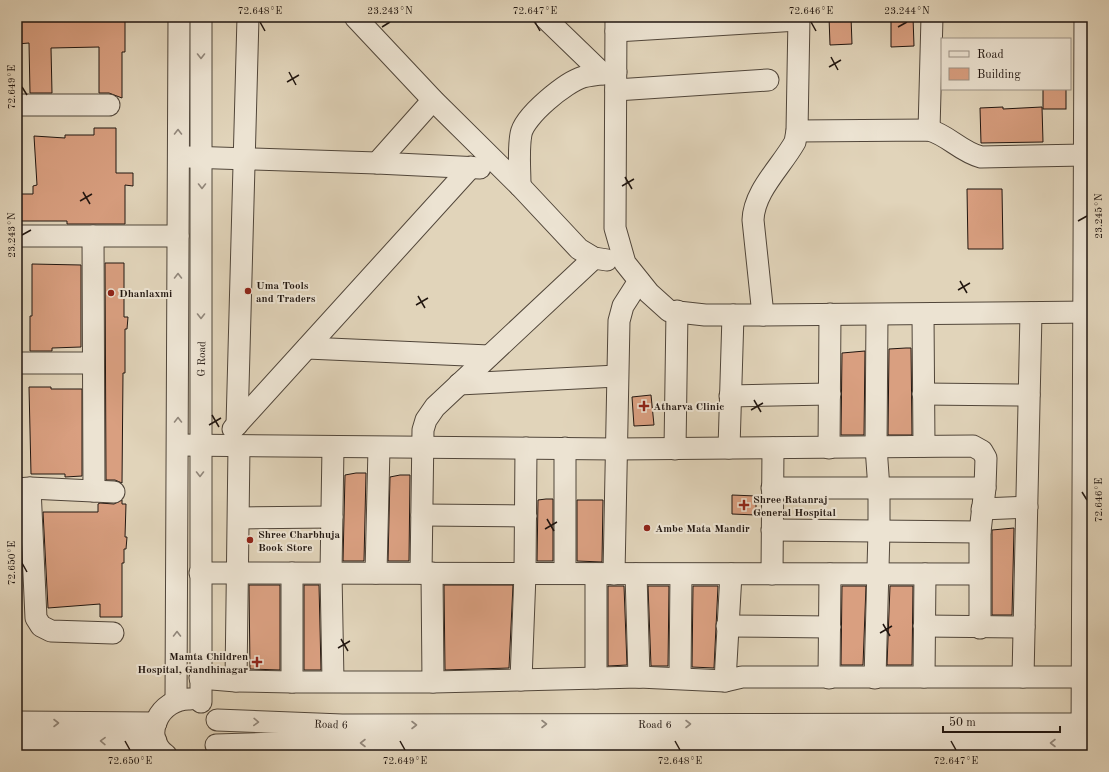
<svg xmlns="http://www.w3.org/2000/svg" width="1109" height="772" font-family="'Old Standard TT',serif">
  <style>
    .building { fill: #d99f80; stroke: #211610 }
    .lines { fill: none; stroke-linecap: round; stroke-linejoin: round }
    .minor-casing { stroke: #51463a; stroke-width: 23 }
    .minor { stroke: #ece3d2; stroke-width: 21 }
    .oneway { stroke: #91877b }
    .ticks { fill: none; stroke: #211610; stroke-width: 1.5 }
    .poi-dot { fill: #8f2418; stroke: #ece3d2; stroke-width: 1.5 }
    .labels { text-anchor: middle; stroke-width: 4; stroke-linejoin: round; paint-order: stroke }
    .poi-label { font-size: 11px; font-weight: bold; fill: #211610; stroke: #ece3d2; text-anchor: start }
    .street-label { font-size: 11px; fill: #211610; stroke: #ece3d2 }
    .neatline { fill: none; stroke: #211610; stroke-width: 1.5 }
    .ticks-label { font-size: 10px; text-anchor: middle; fill: #211610 }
  </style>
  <rect width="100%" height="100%" fill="#e1d4ba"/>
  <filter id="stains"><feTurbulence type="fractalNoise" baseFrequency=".005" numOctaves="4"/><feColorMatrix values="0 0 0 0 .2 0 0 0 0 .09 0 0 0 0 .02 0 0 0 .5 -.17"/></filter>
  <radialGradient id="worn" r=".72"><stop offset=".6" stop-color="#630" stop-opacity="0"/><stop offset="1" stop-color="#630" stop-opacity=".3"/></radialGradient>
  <g class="building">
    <polygon points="17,17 125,17 125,52 122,52 122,98 109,93 99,93 99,47 51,48 52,93 30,93 29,43 17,44"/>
    <polygon points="829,17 851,17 852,44 830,45"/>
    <polygon points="891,17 913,17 914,46 891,47"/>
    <rect x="1043" y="89" width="23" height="20"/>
    <polygon points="1003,107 1003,109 1042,107 1043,142 981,143 980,108"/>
    <polygon points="94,128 116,128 116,173 133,173 133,186 125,185 125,224 67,224 67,221 17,221 17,194 33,194 33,186 37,185 34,136 65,138 65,135 94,135"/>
    <polygon points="967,189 1002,189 1003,249 968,249"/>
    <polygon points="105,263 124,263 124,317 128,317 127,329 125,329 125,373 123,373 122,483 115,480 106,480"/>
    <polygon points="32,264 81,265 81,347 52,348 52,351 30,351 30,316 32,316"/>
    <polygon points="906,348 911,348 912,435 888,435 889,349"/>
    <polygon points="865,351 864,435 841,435 842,353"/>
    <polygon points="29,387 51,387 51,389 82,389 82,476 65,477 65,474 31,474"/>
    <polygon points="651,395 654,425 634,426 632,397"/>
    <polygon points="356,473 366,473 364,561 343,561 345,475"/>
    <polygon points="400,475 410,475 409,561 388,561 390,477"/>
    <polygon points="732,495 756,496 756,515 732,514"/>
    <polygon points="546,499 553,499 553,561 537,561 538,500"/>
    <polygon points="122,500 122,504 126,504 125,537 127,537 126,549 124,549 124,563 122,563 122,617 100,617 100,604 48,608 43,512 98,512 98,504 100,503 114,504"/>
    <polygon points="577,500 603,500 602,562 577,561"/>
    <polygon points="1014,528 1012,615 992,615 992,530"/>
    <polygon points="249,585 280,585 280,670 250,669"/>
    <polygon points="304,585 319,585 321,670 304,670"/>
    <polygon points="444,585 513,585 509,668 445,670"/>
    <polygon points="608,586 624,586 627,665 608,666"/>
    <polygon points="648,586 669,586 668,666 651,666"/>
    <polygon points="693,586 718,586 714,668 692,667"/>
    <polygon points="842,586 866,586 863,665 841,665"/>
    <polygon points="890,586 913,586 912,665 887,665"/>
  </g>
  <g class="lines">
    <g class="minor-casing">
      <g id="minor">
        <polyline points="355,17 433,100 520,186 579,249 594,258 607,260"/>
        <polyline points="544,17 603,74"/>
        <polyline points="616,17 615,228 625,263 649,293 669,311 705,315 763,315 1092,312"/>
        <polyline points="616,31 798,20"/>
        <polyline points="616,90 768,80"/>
        <polyline points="17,105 109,105"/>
        <polyline points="929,130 932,17"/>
        <path d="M797,131L929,130C948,135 961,152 981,157L1085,155"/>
        <polyline points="188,157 377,163 433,100"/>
        <polyline points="377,163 480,168"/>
        <path d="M520,186C520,169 518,150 521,134C524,116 566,82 583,77C593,74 605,74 616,72"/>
        <polyline points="17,236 178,236"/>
        <polyline points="93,236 94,491"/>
        <path d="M763,315L753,220C754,191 781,167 795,142L797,131L799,17"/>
        <polyline points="923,315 924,446"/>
        <polyline points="307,348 489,356"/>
        <polyline points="17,363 93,363"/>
        <polyline points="459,384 617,376"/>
        <polyline points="923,394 1029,395"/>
        <polyline points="730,396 830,394"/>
        <polyline points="237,425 248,17"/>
        <polyline points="233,429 471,167"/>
        <polyline points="178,445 616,449 973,446 982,451 986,458 985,488 980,532 980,628"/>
        <polyline points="729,448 733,315"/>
        <polyline points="829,448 830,314"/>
        <polyline points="675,449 677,311"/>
        <polyline points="30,488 114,492"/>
        <polyline points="772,488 985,488"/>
        <polyline points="17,489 30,488 36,618 41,626 51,631 113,633"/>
        <polyline points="982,509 1027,507"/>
        <polyline points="422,515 526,516"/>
        <polyline points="239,518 332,517"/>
        <polyline points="772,530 980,532"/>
        <polyline points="200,573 979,574"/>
        <polyline points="292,573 292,682"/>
        <polyline points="376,573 379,448"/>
        <polyline points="421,573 423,430 426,420 435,407 594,258"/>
        <polyline points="432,573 433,682"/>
        <polyline points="565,573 565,448"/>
        <polyline points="596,574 596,678"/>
        <polyline points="614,574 619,321 623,306 639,281"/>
        <polyline points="636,574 639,677"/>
        <polyline points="731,574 725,681 742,677 1082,677"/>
        <polyline points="772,574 773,448"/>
        <polyline points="727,626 830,627"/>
        <polyline points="924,626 1024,627"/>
        <polyline points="924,677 925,574"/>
        <polyline points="1023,677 1031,313"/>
        <polyline points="200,678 236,681 292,682 433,682 639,677 725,681"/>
        <polyline points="680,678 681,575"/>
        <polyline points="829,678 830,574"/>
        <polyline points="875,678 879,531 879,489 876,447 877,315"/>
        <polyline points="521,680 525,574 526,448"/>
        <polyline points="236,681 239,446"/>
        <polyline points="333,681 331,573 333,447"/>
        <polyline points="176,701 179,17"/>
        <polyline points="201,702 201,17"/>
        <polyline points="217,720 342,725 1092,724"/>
        <polyline points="17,722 156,723"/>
        <polyline points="1082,738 1085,17"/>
        <polyline points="17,740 156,741"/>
        <polyline points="216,745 275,743 1092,743"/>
        <path d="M166,755C140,736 160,698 190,699"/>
      </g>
    </g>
    <use href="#minor" class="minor"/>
  </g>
  <defs><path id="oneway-chevron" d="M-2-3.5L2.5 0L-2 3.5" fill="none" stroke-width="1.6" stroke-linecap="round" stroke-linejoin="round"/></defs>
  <g class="oneway">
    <use href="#oneway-chevron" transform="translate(201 56) rotate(90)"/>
    <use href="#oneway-chevron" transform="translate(178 132) rotate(-90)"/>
    <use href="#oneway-chevron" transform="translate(202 186) rotate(90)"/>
    <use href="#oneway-chevron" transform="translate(178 276) rotate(-90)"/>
    <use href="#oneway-chevron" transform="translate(201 316) rotate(90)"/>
    <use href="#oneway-chevron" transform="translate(178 420) rotate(-90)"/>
    <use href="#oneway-chevron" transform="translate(200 474) rotate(90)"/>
    <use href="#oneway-chevron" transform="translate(177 634) rotate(-90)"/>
    <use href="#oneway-chevron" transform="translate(256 722) rotate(2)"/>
    <use href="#oneway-chevron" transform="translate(56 723)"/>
    <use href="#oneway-chevron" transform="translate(544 724)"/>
    <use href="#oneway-chevron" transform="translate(688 724)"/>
    <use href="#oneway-chevron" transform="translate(414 725)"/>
    <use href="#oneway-chevron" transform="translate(103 741) rotate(-179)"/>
    <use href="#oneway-chevron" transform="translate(363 743) rotate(-180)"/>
    <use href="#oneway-chevron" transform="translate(1053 743) rotate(180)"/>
  </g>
  <path class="ticks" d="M260,22L265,31M535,22L540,31M811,22L816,31M382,27L390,22M898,27L907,22M831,57L838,70M829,67L841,60M289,72L296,85M287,82L299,75M22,87L27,95M625,177L632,189M622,186L634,179M83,192L90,204M80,201L92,194M1078,221L1087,216M22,235L31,230M960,281L967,293M958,290L970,283M418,296L425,308M416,305L428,298M754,400L761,412M751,410L763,403M212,415L219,427M209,425L221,418M1082,492L1087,500M547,519L554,531M545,529L557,522M22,563L27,572M883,624L890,636M880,633L892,626M341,639L348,651M338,648L350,641M125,741L130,750M400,741L405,750M675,741L680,750M951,741L956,750"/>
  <g class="poi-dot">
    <circle cx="248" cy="291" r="4"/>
    <circle cx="111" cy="293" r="4"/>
    <path d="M642 400h4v4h4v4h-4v4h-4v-4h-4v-4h4z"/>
    <path d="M742 499h4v4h4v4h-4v4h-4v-4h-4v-4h4z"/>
    <circle cx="647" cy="528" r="4"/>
    <circle cx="250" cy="540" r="4"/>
    <path d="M255 656h4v4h4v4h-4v4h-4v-4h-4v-4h4z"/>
  </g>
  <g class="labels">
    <g class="poi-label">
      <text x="256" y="289">Uma Tools<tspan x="256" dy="13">and Traders</tspan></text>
      <text x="119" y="297">Dhanlaxmi</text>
      <text x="653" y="410">Atharva Clinic</text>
      <text x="753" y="503">Shree Ratanraj<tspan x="753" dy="13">General Hospital</tspan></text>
      <text x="655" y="532">Ambe Mata Mandir</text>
      <text x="258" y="538">Shree Charbhuja<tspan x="258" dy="13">Book Store</tspan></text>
      <text x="248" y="660" text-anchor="end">Mamta Children<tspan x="248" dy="13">Hospital, Gandhinagar</tspan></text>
    </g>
    <g class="street-label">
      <text transform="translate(201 359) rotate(-89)" y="4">G Road</text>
      <text transform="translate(331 724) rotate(2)" y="4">Road 6</text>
      <text x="655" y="728">Road 6</text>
    </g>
  </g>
  <rect width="1109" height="772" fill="none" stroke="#e1d4ba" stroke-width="44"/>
  <rect x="941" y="38" width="130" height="52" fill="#ece3d2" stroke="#9b9184"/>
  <rect x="949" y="51" width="20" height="6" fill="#ece3d2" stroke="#9b9184"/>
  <text x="977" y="58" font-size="12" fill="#211610">Road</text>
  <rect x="949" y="68" width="20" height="12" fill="#d99f80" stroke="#9b9184"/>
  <text x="977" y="78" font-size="12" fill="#211610">Building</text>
  <path d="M943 726v6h117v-6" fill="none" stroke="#211610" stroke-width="2"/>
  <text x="949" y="726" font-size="12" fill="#211610" stroke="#ece3d2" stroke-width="3" paint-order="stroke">50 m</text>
  <rect x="22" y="22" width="1065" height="728" class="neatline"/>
  <g class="ticks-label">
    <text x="260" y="14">72.648°E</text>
    <text x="390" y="14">23.243°N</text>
    <text x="535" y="14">72.647°E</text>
    <text x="811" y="14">72.646°E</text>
    <text x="907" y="14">23.244°N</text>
    <text transform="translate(11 87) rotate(-90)" y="4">72.649°E</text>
    <text transform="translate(1098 216) rotate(-90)" y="4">23.245°N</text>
    <text transform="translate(11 235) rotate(-90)" y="4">23.243°N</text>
    <text transform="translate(1098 500) rotate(-90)" y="4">72.646°E</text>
    <text transform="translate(11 563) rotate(-90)" y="4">72.650°E</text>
    <text x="130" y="764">72.650°E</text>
    <text x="405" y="764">72.649°E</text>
    <text x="680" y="764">72.648°E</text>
    <text x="956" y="764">72.647°E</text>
  </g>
  <rect width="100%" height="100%" filter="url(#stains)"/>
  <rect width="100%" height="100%" fill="url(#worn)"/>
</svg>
